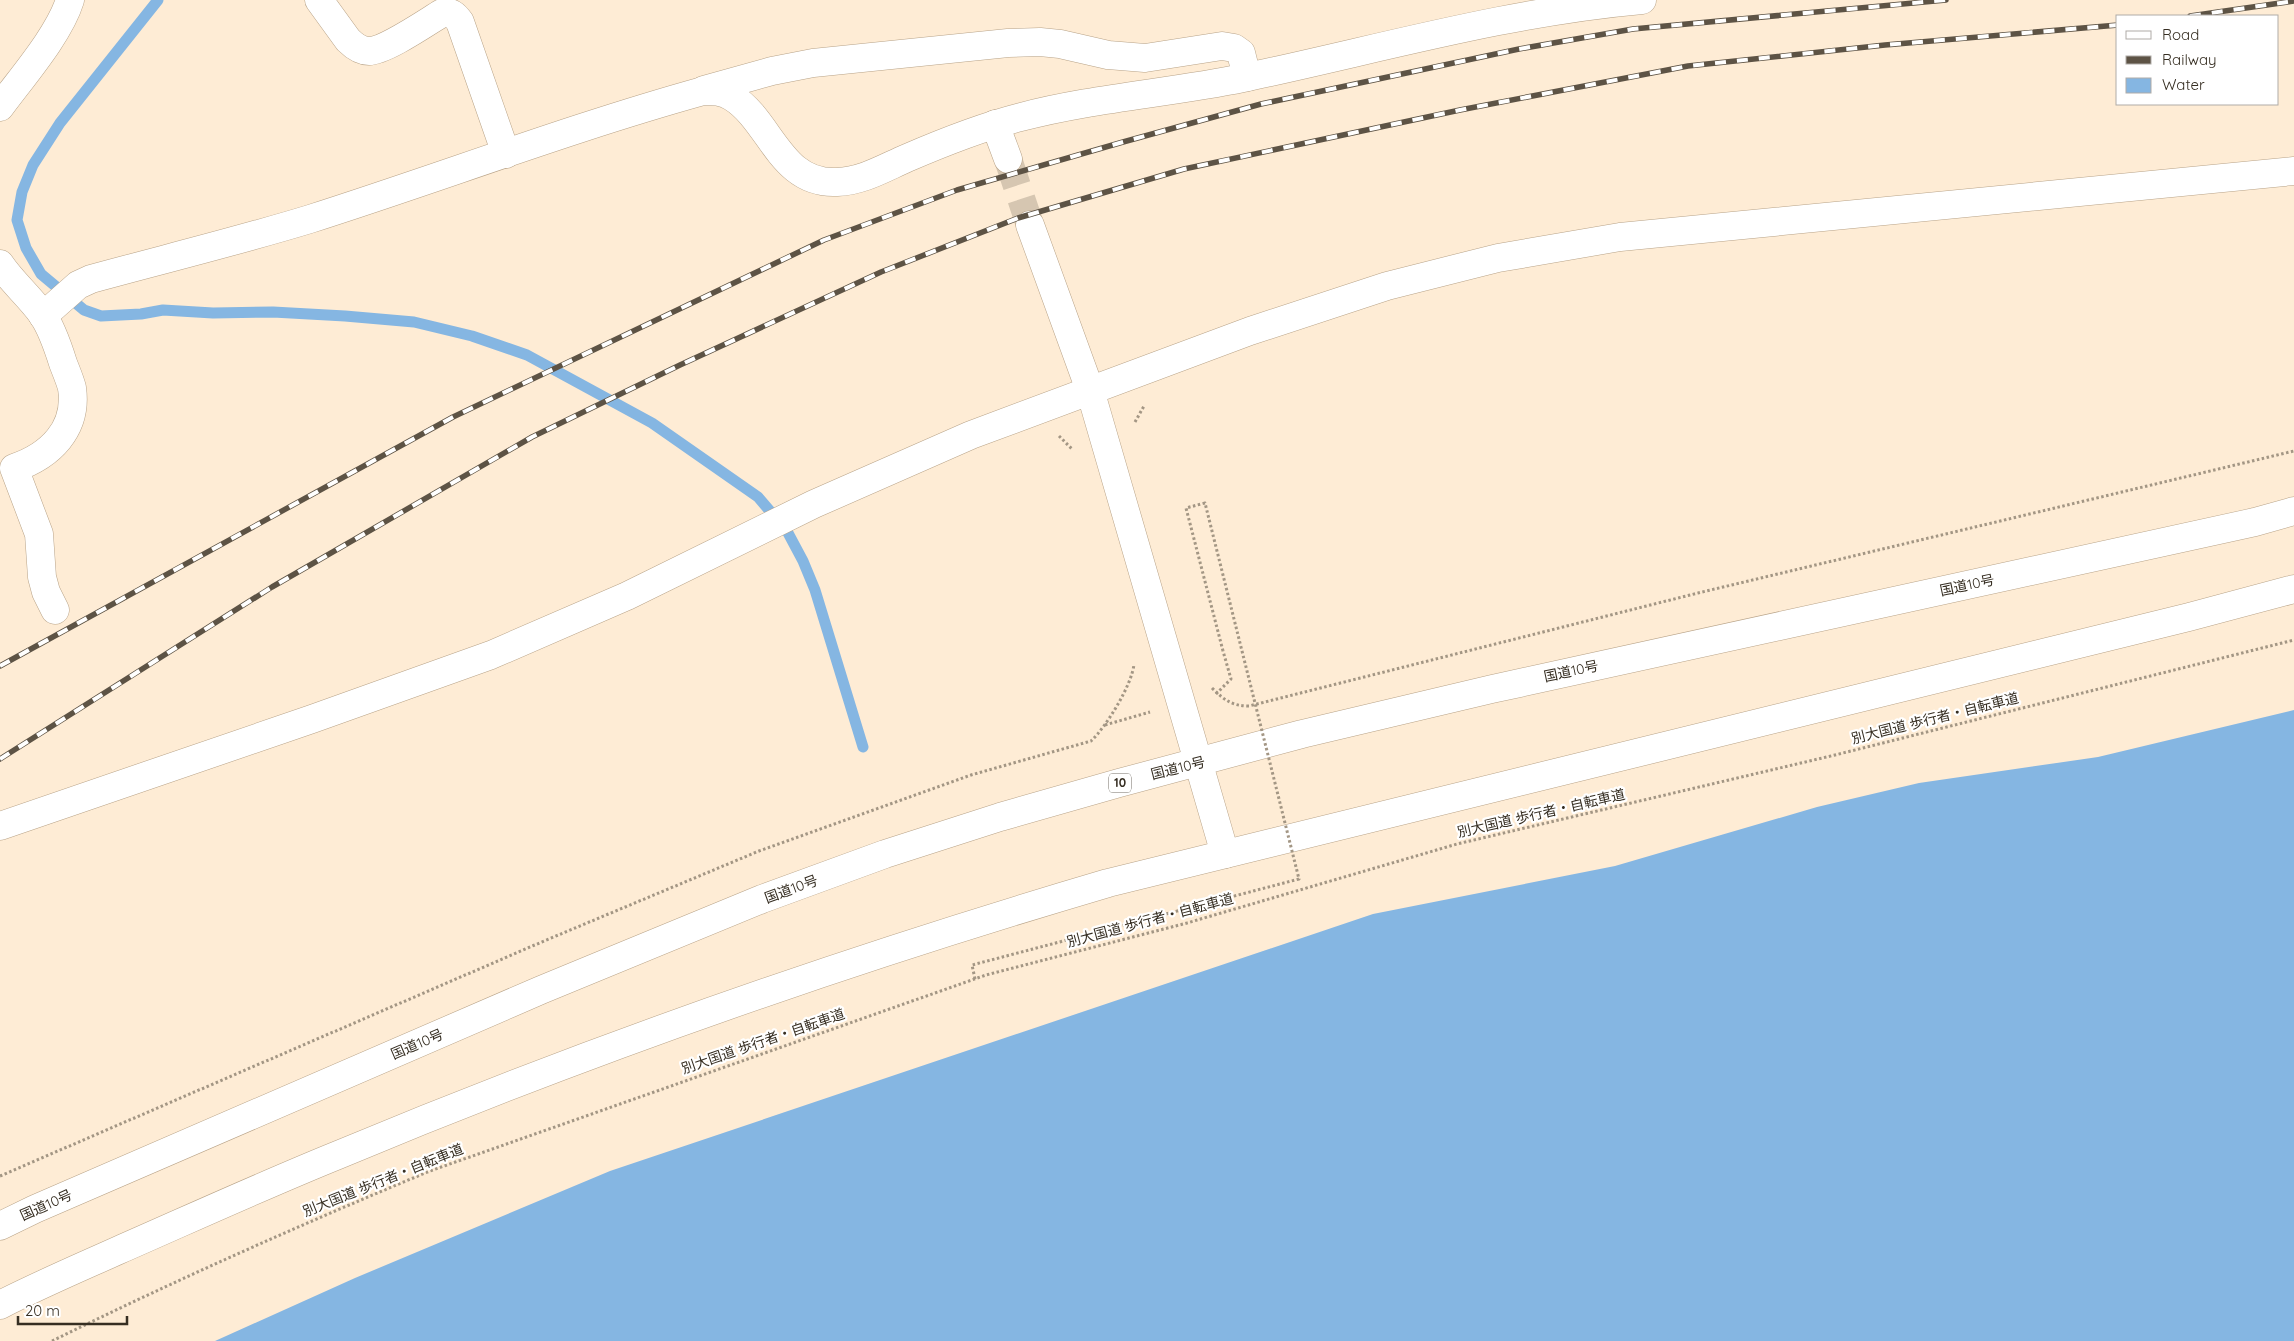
<svg xmlns="http://www.w3.org/2000/svg" width="2294" height="1341" font-family="Quicksand,'Noto Sans JP',sans-serif">
  <style>
    .water { fill: #85b6e2 }
    .lines { fill: none; stroke-linecap: round; stroke-linejoin: round }
    .stream { stroke: #85b6e2; stroke-width: 11 }
    .minor-tunnel { stroke: #d6c6b1; stroke-width: 28; stroke-dasharray: 28 14; stroke-linecap: butt }
    .minor-casing { stroke: #b8a388; stroke-width: 29 }
    .tertiary-casing { stroke: #b8a388; stroke-width: 29 }
    .trunk-casing { stroke: #b8a388; stroke-width: 29 }
    .path { stroke: #a39684; stroke-width: 3; stroke-dasharray: 2.5 2.5; stroke-linecap: butt }
    .minor { stroke: #fff; stroke-width: 28 }
    .tertiary { stroke: #fff; stroke-width: 28 }
    .trunk { stroke: #fff; stroke-width: 28 }
    .rail-casing { stroke: #5d5345; stroke-width: 5.5 }
    .rail { stroke: #fff; stroke-width: 4; stroke-dasharray: 11; stroke-linecap: butt }
    .path-bridge { stroke: #a39684; stroke-width: 3; stroke-dasharray: 2.5 2.5; stroke-linecap: butt }
    .labels { text-anchor: middle; stroke-width: 4.5; stroke-linejoin: round; paint-order: stroke }
    .shield { fill: #fff; stroke: #726d64; stroke-width: 1 }
    .shield-label { font-size: 12px; font-weight: bold; fill: #362e22 }
    .street-label { font-size: 14px; fill: #362e22; stroke: #fff }
  </style>
  <rect width="100%" height="100%" fill="#feecd5"/>
  <polygon class="water" points="2294,710 2294,1341 215,1341 355,1278 610,1171 1373,914 1615,866 1817,807 1919,783 2098,757"/>
  <g class="lines">
    <polyline class="stream" points="158,0 60,123 33,165 22,192 17,220 26,248 41,274 84,310 101,316 141,314 163,310 213,313 273,312 345,316 414,322 472,336 527,355 652,423 758,497 787,531 803,561 815,590 863,747"/>
    <polyline class="minor-tunnel" points="1008,159 1030,225"/>
    <g class="minor-casing">
      <g id="minor">
        <path d="M319,0L348,40C354,46 361,51 369,51C385,51 427,22 442,13C451,11 455,15 460,22L506,154"/>
        <polyline points="704,90 772,71 813,63 1008,43 1040,42 1060,44 1108,55 1145,58 1222,46 1234,48 1241,53 1247,77"/>
        <path d="M0,107C22,77 59,35 70,0"/>
        <polyline points="995,124 1008,159"/>
        <polyline points="1030,225 1090,390"/>
        <path d="M0,264C12,282 29,296 42,314C51,327 58,347 63,363C66,371 70,380 72,388C78,429 50,456 14,468L39,534L42,577L46,592L55,610"/>
        <path d="M43,316L78,285L91,279C164,259 238,241 310,219C442,177 570,128 703,91C713,91 723,91 732,97C771,121 780,185 837,182C863,181 884,168 907,158C944,142 982,127 1021,117C1093,98 1170,93 1243,78C1376,50 1506,12 1642,0"/>
      </g>
    </g>
    <g class="tertiary-casing">
      <g id="tertiary">
        <polyline points="1090,390 1225,854"/>
        <polyline points="0,826 312,719 491,655 627,596 814,504 971,435 1250,331 1387,286 1498,258 1620,237 2294,171"/>
      </g>
    </g>
    <g class="trunk-casing">
      <g id="trunk">
        <polyline points="0,1226 35,1209 541,990 762,899 885,854 1000,817 1119,783 1302,734 1492,689 2255,522 2294,511"/>
        <path d="M0,1305C39,1285 79,1268 119,1250C192,1218 264,1185 338,1155C589,1050 847,960 1108,883L2189,617L2294,589"/>
      </g>
    </g>
    <g class="path">
      <polyline points="1135,422 1144,406"/>
      <polyline points="1059,436 1072,449"/>
      <path d="M1212,688C1224,700 1232,706 1249,706L1698,593L2294,451"/>
      <polyline points="1216,694 1231,679 1223,651"/>
      <polyline points="1105,725 1150,712"/>
      <path d="M0,1176L544,941L759,851L971,775L1091,741C1106,727 1132,685 1134,664"/>
      <path d="M52,1341C176,1280 302,1224 430,1171L986,975L1187,923L1457,844L1835,755L2294,640"/>
    </g>
    <use href="#minor" class="minor"/>
    <use href="#tertiary" class="tertiary"/>
    <use href="#trunk" class="trunk"/>
    <g class="rail-casing">
      <g id="rail">
        <polyline points="2190,16 2294,1"/>
        <polyline points="0,666 453,417 824,240 957,190 1123,142 1261,104 1519,49 1633,29 1946,0"/>
        <polyline points="0,759 272,587 532,437 680,365 881,272 1018,218 1184,169 1460,110 1688,66 1885,45 2118,25"/>
      </g>
    </g>
    <use href="#rail" class="rail"/>
    <polyline class="path-bridge" points="975,979 972,965 1299,879 1205,503 1186,508 1223,651"/>
  </g>
  <g class="labels">
    <rect class="shield" x="1109" y="773.5" width="22" height="19" rx="4"/>
    <g class="shield-label">
      <text x="1120" y="787">10</text>
    </g>
    <g class="street-label">
      <text transform="translate(1967 585) rotate(-12)" y="5">国道10号</text>
      <text transform="translate(1571 671) rotate(-12)" y="5">国道10号</text>
      <text transform="translate(1935 718) rotate(-14)" y="5">別大国道 歩行者・自転車道</text>
      <text transform="translate(1178 768) rotate(-14)" y="5">国道10号</text>
      <text transform="translate(1541 813) rotate(-13)" y="5">別大国道 歩行者・自転車道</text>
      <text transform="translate(791 889) rotate(-20)" y="5">国道10号</text>
      <text transform="translate(1150 920) rotate(-15)" y="5">別大国道 歩行者・自転車道</text>
      <text transform="translate(763 1041) rotate(-19)" y="5">別大国道 歩行者・自転車道</text>
      <text transform="translate(417 1044) rotate(-23)" y="5">国道10号</text>
      <text transform="translate(383 1180) rotate(-22)" y="5">別大国道 歩行者・自転車道</text>
      <text transform="translate(46 1205) rotate(-24)" y="5">国道10号</text>
    </g>
  </g>
  <rect x="2116" y="15" width="162" height="90" fill="#ffffff" stroke="#afaba7"/>
  <rect x="2126" y="31" width="25" height="8" fill="#ffffff" stroke="#afaba7"/>
  <text x="2162" y="40" font-size="15" fill="#362e22">Road</text>
  <rect x="2126" y="56" width="25" height="8" fill="#5d5345" stroke="#afaba7"/>
  <text x="2162" y="65" font-size="15" fill="#362e22">Railway</text>
  <rect x="2126" y="78" width="25" height="15" fill="#85b6e2" stroke="#afaba7"/>
  <text x="2162" y="90" font-size="15" fill="#362e22">Water</text>
  <path d="M18 1316v8h109v-8" fill="none" stroke="#362e22" stroke-width="2.5"/>
  <text x="25" y="1316" font-size="15" fill="#362e22" stroke="#ffffff" stroke-width="4" paint-order="stroke">20 m</text>
</svg>
